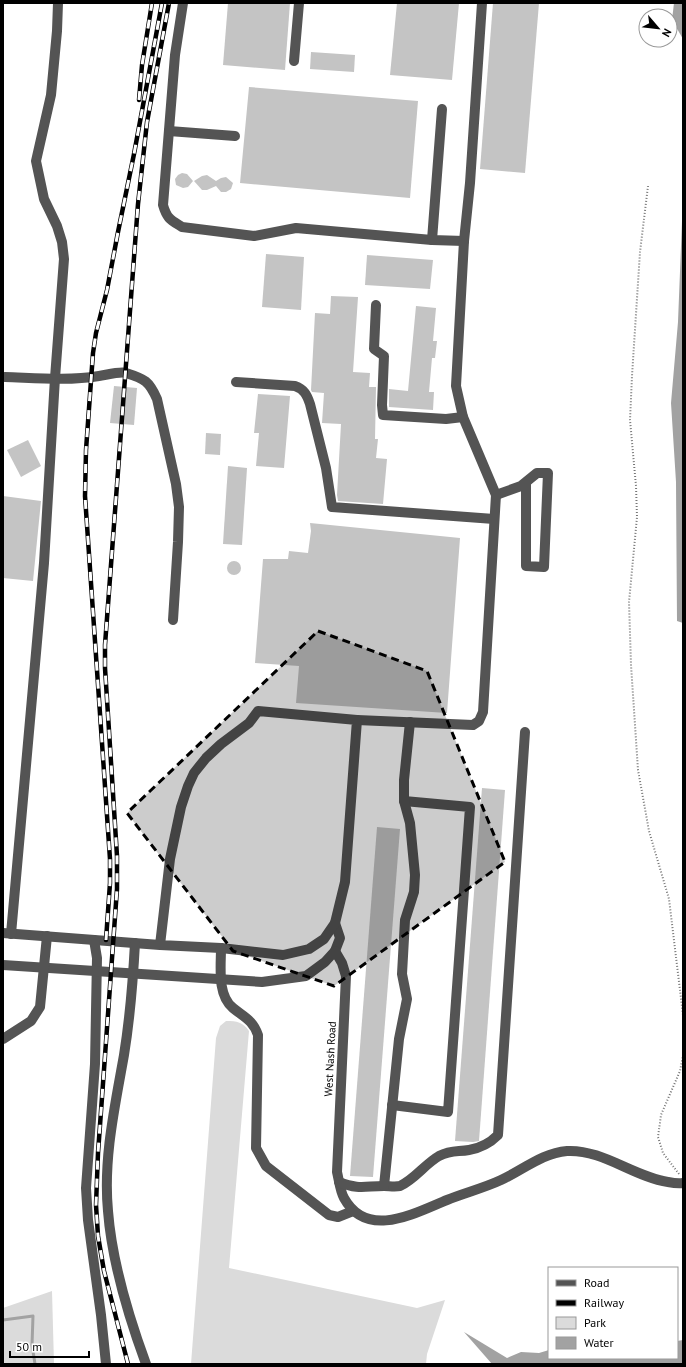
<svg xmlns="http://www.w3.org/2000/svg" width="686" height="1367" font-family="'PT Sans',sans-serif">
  <style>
    .green { fill: #dbdbdb }
    .water { fill: #a2a2a2 }
    .lines { fill: none; stroke-linecap: round; stroke-linejoin: round }
    .stream { stroke: #a2a2a2; stroke-width: 3 }
    .building { fill: #c4c4c4 }
    .path { stroke: #767676; stroke-width: 2; stroke-dasharray: 1 2; stroke-linecap: butt }
    .minor { stroke: #545454; stroke-width: 10 }
    .rail-casing { stroke: #000; stroke-width: 4.5 }
    .rail { stroke: #fff; stroke-width: 3; stroke-dasharray: 9; stroke-linecap: butt }
    .marked { fill: #000; fill-opacity: 0.2; stroke: #000; stroke-width: 3; stroke-dasharray: 8 5; stroke-linejoin: round }
    .labels { text-anchor: middle; stroke-width: 4; stroke-linejoin: round; paint-order: stroke }
    .street-label { font-size: 11px; fill: #000; stroke: #fff }
  </style>
  <rect width="100%" height="100%" fill="#fff"/>
  <g class="green">
    <path d="M226,1021C237,1021 243,1022 249,1031L229,1268L417,1308L445,1300L427,1354L426,1364H191L216,1038L220,1026Z"/>
    <polygon points="52,1291 54,1364 3,1364 3,1308"/>
  </g>
  <g class="water">
    <polygon points="674,3 683,3 683,39 672,20"/>
    <polygon points="683,196 683,623 677,621 676,482 671,403 678,322"/>
    <polygon points="464,1332 507,1358 521,1352 539,1353 549,1350 549,1358 677,1358 677,1341 683,1340 683,1364 492,1364"/>
  </g>
  <g class="lines">
    <polyline class="stream" points="3,1320 33,1316 32,1345 35,1364"/>
  </g>
  <g class="building">
    <polygon points="228,3 290,3 285,70 223,65"/>
    <polygon points="397,3 459,3 452,80 390,75"/>
    <polygon points="493,3 539,3 525,173 480,169"/>
    <polygon points="311,52 355,55 354,72 310,69"/>
    <polygon points="249,87 418,101 410,198 240,183"/>
    <polygon points="182,173 187,174 193,181 188,187 183,188 176,185 175,179 178,175"/>
    <polygon points="207,175 216,181 221,178 226,177 233,183 231,189 226,192 221,192 216,186 207,190 202,190 194,181 202,176"/>
    <polygon points="266,254 304,257 301,310 262,307"/>
    <polygon points="367,255 433,260 430,289 365,285"/>
    <polygon points="331,296 358,297 353,372 370,373 369,387 376,387 375,439 378,439 376,458 387,459 383,504 338,501 337,495 341,424 322,423 324,393 312,392 311,390 315,313 330,314"/>
    <polygon points="416,306 436,308 433,341 437,341 435,358 432,358 429,392 434,392 433,410 389,407 389,389 408,391"/>
    <polygon points="114,386 137,388 134,425 110,423"/>
    <polygon points="258,394 290,396 284,468 256,466 259,433 254,433"/>
    <polygon points="206,433 221,434 220,455 205,454"/>
    <polygon points="28,440 41,466 21,477 7,450"/>
    <polygon points="228,466 247,468 242,545 223,544"/>
    <polygon points="3,496 41,501 33,581 3,578"/>
    <polygon points="310,523 460,538 447,713 296,703 299,666 255,663 263,559 288,559 289,551 308,553 311,531"/>
    <circle cx="234" cy="568" r="7"/>
    <polygon points="482,788 505,790 479,1141 473,1142 455,1141"/>
    <polygon points="377,827 400,829 373,1177 350,1176"/>
  </g>
  <g class="lines">
    <g class="path">
      <polyline points="648,186 640,252 632,376 630,420 636,486 637,517 629,602 631,665 638,770 649,831 669,899 683,1015"/>
      <polyline points="679,1174 663,1153 658,1137 661,1115 680,1071 683,1056"/>
    </g>
    <g class="minor">
      <path d="M183,3L175,55L163,205C167,219 171,220 182,227L254,236L296,228L432,240L464,241"/>
      <polyline points="294,61 299,3"/>
      <polyline points="169,131 235,136"/>
      <polyline points="432,240 442,109"/>
      <polyline points="376,305 374,349 384,356 382,405 383,415 446,419 463,417"/>
      <path d="M5,377C36,378 68,381 99,376C106,375 121,371 126,373C145,379 149,381 157,399L176,484L179,507L178,542L173,620"/>
      <path d="M236,382L295,386C304,389 307,395 310,404L326,468L332,507L494,519"/>
      <polyline points="496,495 521,486 537,473 548,473 544,567 526,566 526,483"/>
      <polyline points="357,720 473,725 479,721 483,712 496,495 463,417 456,386 464,241 470,183 482,3"/>
      <polyline points="335,923 340,938 335,951"/>
      <polyline points="3,933 160,945 221,948 283,955 309,949 324,939 335,923 345,882 357,720 258,711 249,723 221,744 206,758 194,773 188,786 181,807 170,859 160,945"/>
      <polyline points="11,934 44,563 55,378 64,259 62,242 57,226 44,199 36,161 51,95 57,31 58,3"/>
      <polyline points="94,940 97,958 95,1064 86,1188 88,1220 101,1315 106,1364"/>
      <path d="M135,943C133,980 130,1018 124,1055C115,1106 103,1159 108,1211C112,1263 128,1315 146,1364"/>
      <path d="M221,948C221,967 217,995 233,1008C244,1017 253,1020 258,1035L256,1148L266,1166L329,1215L338,1217L353,1211"/>
      <path d="M3,965L262,982L306,976L325,962L335,951L342,963L346,976L337,1172C339,1180 340,1191 344,1198C367,1240 415,1213 447,1200C464,1193 484,1188 501,1180C523,1170 542,1153 567,1151C602,1149 634,1177 668,1182C673,1183 678,1184 683,1183"/>
      <polyline points="3,1039 31,1021 40,1007 47,936"/>
      <polyline points="392,1105 448,1112 470,807 404,801"/>
      <path d="M339,1182C359,1190 365,1186 384,1186C389,1186 395,1187 400,1186C415,1179 425,1164 439,1156C451,1150 457,1152 469,1150C481,1148 490,1143 498,1135L525,732"/>
      <polyline points="384,1186 399,1039 407,999 402,974 405,920 414,892 415,875 410,823 404,801 404,780 410,722"/>
    </g>
    <g class="rail-casing">
      <g id="rail">
        <polyline points="139,100 142,65 152,3"/>
        <polyline points="106,940 110,883 110,859 85,496 86,450 93,353 96,333 107,290 118,232 134,154 162,3"/>
        <polyline points="128,1364 104,1271 98,1236 96,1205 98,1153 117,889 117,856 105,668 105,645 138,204 147,122 169,3"/>
      </g>
    </g>
    <use href="#rail" class="rail"/>
  </g>
  <path class="marked" d="M318,631L427,671L505,862L334,986L233,951L127,813Z"/>
  <g class="labels">
    <g class="street-label">
      <text transform="translate(330 1059) rotate(-87)" y="4">West Nash Road</text>
    </g>
  </g>
  <rect width="686" height="1367" fill="none" stroke="#000000" stroke-width="8"/>
  <rect x="548" y="1267" width="130" height="92" fill="#ffffff" stroke="#999999"/>
  <rect x="556" y="1280" width="20" height="6" fill="#545454" stroke="#999999"/>
  <text x="584" y="1287" font-size="12" fill="#000000">Road</text>
  <rect x="556" y="1300" width="20" height="6" fill="#000000" stroke="#999999"/>
  <text x="584" y="1307" font-size="12" fill="#000000">Railway</text>
  <rect x="556" y="1317" width="20" height="12" fill="#dbdbdb" stroke="#999999"/>
  <text x="584" y="1327" font-size="12" fill="#000000">Park</text>
  <rect x="556" y="1337" width="20" height="12" fill="#a2a2a2" stroke="#999999"/>
  <text x="584" y="1347" font-size="12" fill="#000000">Water</text>
  <g transform="translate(658 28) rotate(118)"><circle r="19" fill="#ffffff" stroke="#999999"/>
  <path d="M0-3L7 15L0 10L-7 15Z" fill="#000000"/>
  <text y="-6" font-size="11" font-weight="bold" text-anchor="middle" fill="#000000">N</text>
  </g>
  <path d="M10 1351v6h79v-6" fill="none" stroke="#000000" stroke-width="2"/>
  <text x="16" y="1351" font-size="12" fill="#000000" stroke="#ffffff" stroke-width="3" paint-order="stroke">50 m</text>
</svg>
